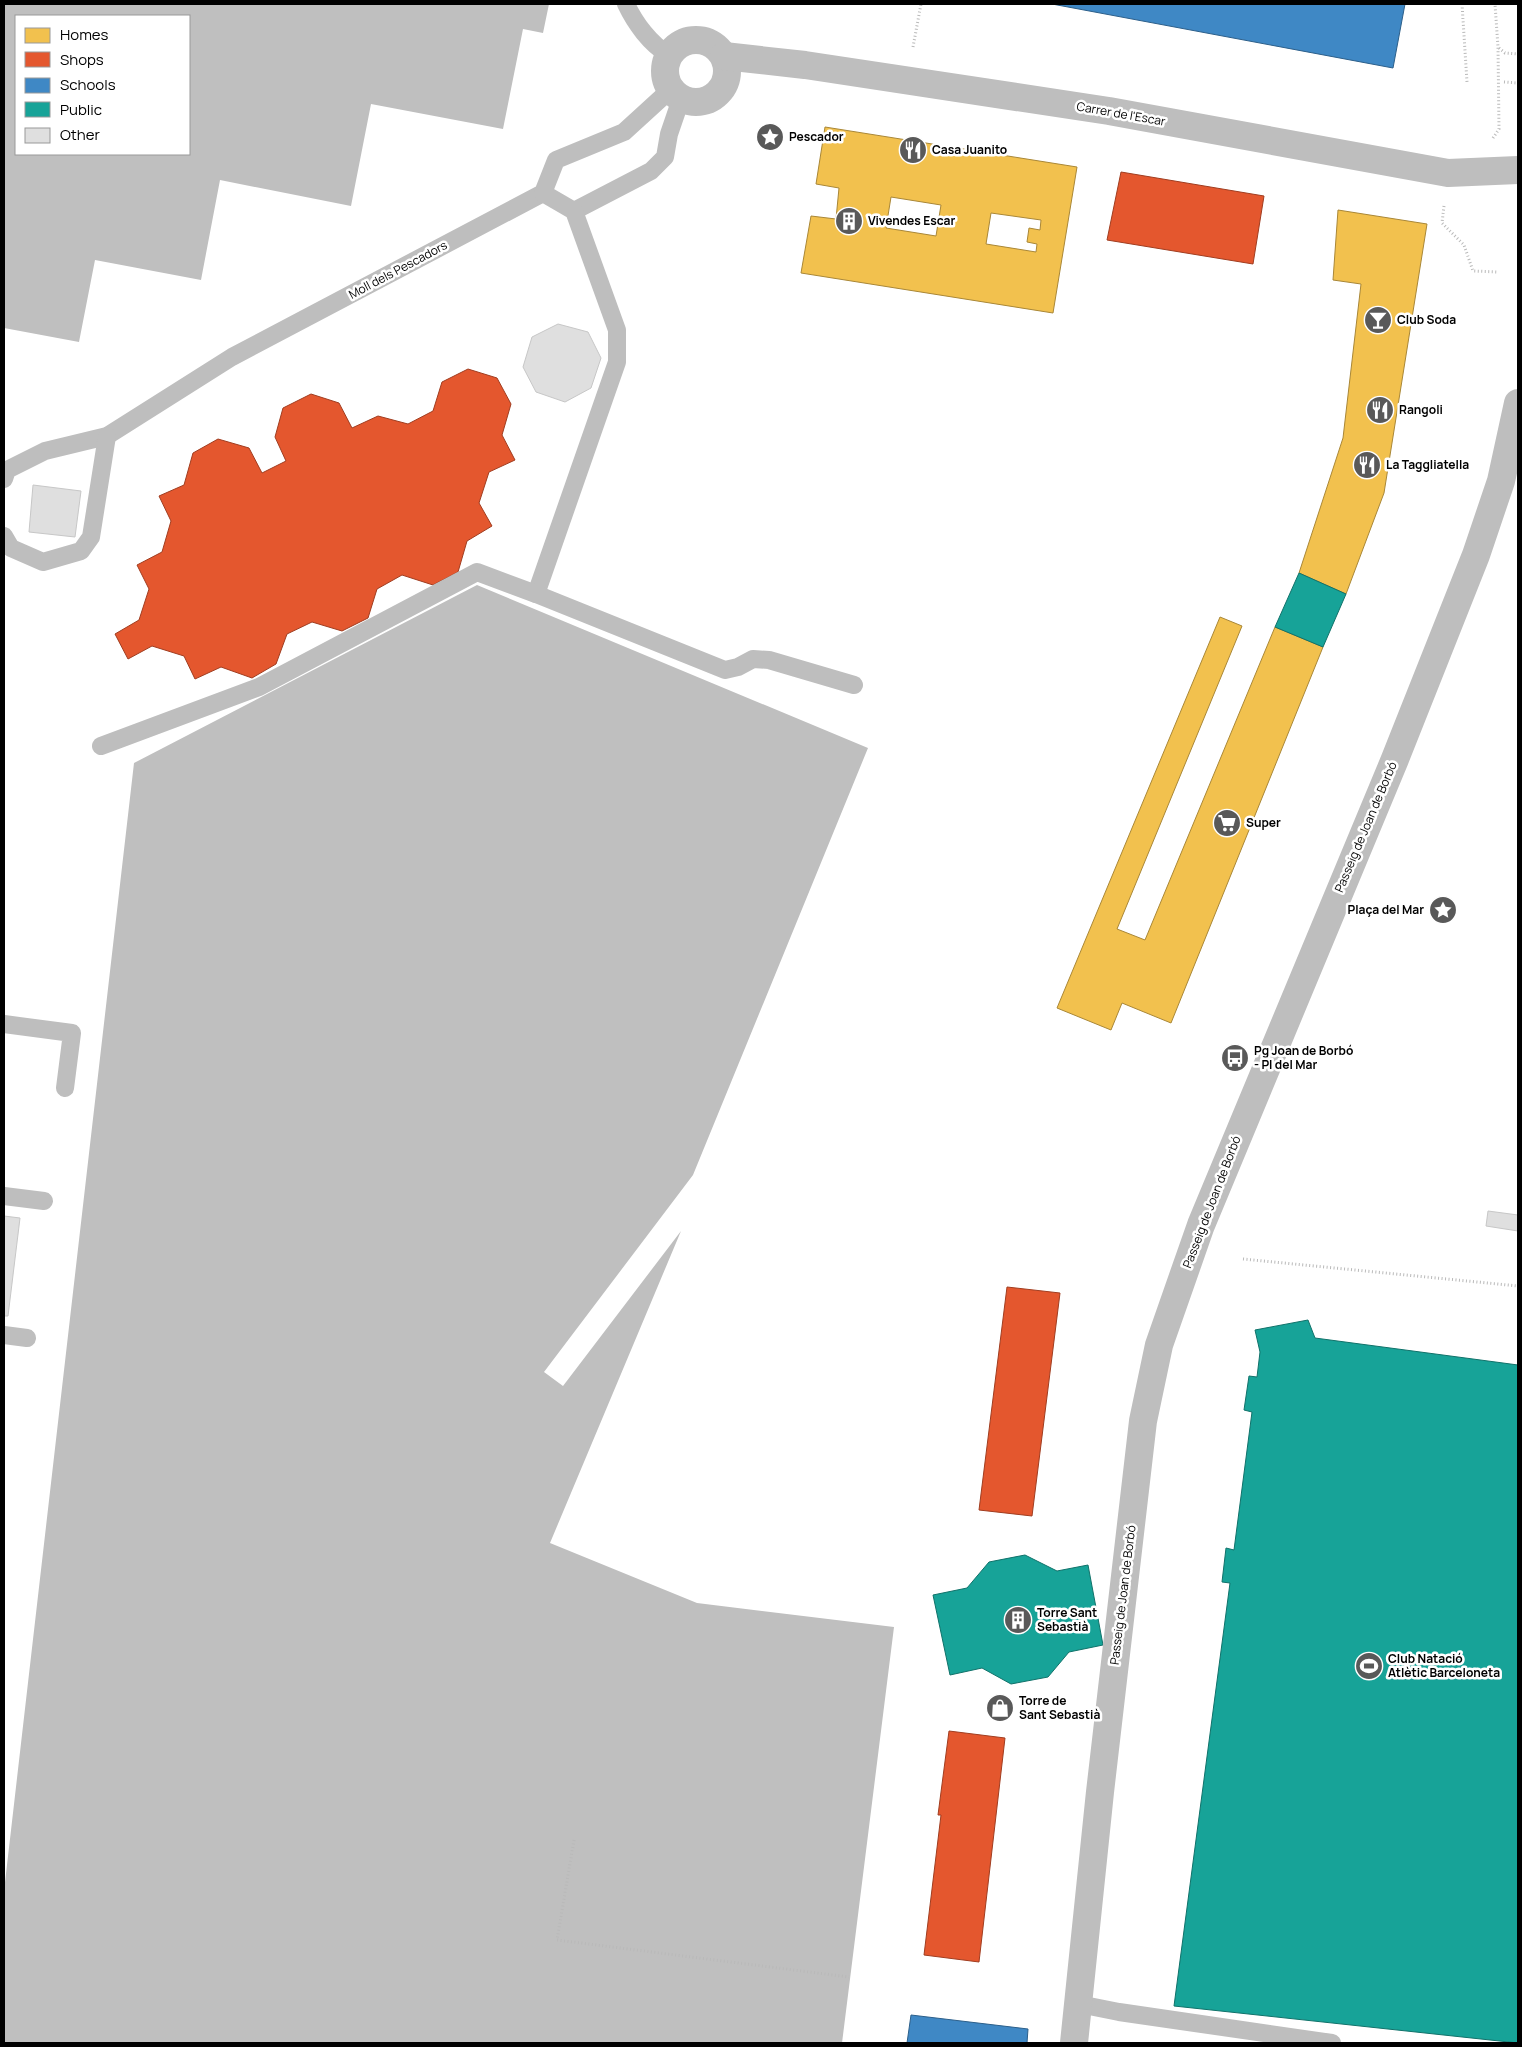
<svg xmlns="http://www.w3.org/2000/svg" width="1522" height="2047" font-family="Manrope,sans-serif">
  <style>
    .water { fill: #bfbfbf; fill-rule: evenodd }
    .homes { fill: #f2c14e; stroke: #a98737; fill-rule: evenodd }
    .shops { fill: #e4572e; stroke: #a03d20 }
    .schools { fill: #3f88c5; stroke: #2c5f8a }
    .public { fill: #17a398; stroke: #10726a }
    .building { fill: #dfdfdf; stroke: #c7c7c7 }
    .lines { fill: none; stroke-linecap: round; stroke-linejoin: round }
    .path { stroke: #b9b9b9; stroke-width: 3; stroke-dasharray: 1 2.5; stroke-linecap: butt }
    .service { stroke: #bebebe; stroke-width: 18 }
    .minor { stroke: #bebebe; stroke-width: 28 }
    .labels { text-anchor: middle; stroke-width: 5; stroke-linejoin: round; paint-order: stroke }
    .street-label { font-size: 12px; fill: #000; stroke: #fff }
    .poi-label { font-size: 12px; font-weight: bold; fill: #000; stroke: #fff; text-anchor: start }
  </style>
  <rect width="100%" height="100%" fill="#fff"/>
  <g class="water">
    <path d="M4,4H549L543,33L523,29L503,129L371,104L351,206L220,180L201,280L95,260L79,342L4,328ZM16,16H189V154H16Z"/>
    <polygon points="477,585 868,748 693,1175 544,1372 563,1386 681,1231 550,1543 697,1603 894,1627 842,2043 4,2043 4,1891 134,763"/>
  </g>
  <g class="homes">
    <path d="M825,127L1077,167L1053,313L801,273L811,216L836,219L839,188L816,184ZM891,197L941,205L936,236L886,228ZM991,213L1041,220L1040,230L1029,228L1027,242L1037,244L1036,252L986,244Z"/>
    <polygon points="1338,210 1427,224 1384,493 1346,594 1299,573 1343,438 1361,284 1333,280"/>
    <polygon points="1220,617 1242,626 1117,929 1145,940 1275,627 1323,647 1171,1023 1122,1003 1111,1030 1057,1008"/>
  </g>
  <g class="shops">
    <polygon points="1121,172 1264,196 1253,264 1107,240"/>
    <polygon points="468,369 497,378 511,404 502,435 515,460 489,472 479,503 492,526 467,541 458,572 433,585 402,575 377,589 368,618 342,631 312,622 287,634 276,664 252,678 221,667 195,679 184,656 152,646 128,659 115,634 139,620 149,589 137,565 162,552 171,521 159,496 184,485 193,453 218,439 249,448 262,473 286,461 275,437 283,408 311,394 339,403 352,428 378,416 408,424 433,411 442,382"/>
    <polygon points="1007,1287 1060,1293 1032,1516 979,1510"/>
    <polygon points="949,1731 1005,1738 979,1962 924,1955 941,1815 938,1815"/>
  </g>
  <g class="schools">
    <polygon points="1052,4 1405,4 1393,68"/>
    <polygon points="911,2015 1028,2029 1027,2043 907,2043"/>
  </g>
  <g class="public">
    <polygon points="1299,573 1346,594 1323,647 1275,627"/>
    <polygon points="1308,1320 1315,1338 1518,1365 1518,2043 1174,2006 1230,1583 1222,1582 1226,1548 1234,1550 1252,1412 1244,1410 1249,1376 1257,1377 1260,1352 1255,1330"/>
    <polygon points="1025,1555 1057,1571 1088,1565 1103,1645 1069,1652 1048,1677 1011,1684 982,1668 950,1675 933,1595 967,1588 989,1562"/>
  </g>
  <g class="building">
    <polygon points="558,324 588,332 601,358 591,388 565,402 536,392 523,367 532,337"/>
    <polygon points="33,485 81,491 75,537 29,532"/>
    <polygon points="1488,1211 1518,1215 1518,1231 1486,1226"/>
    <polygon points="4,1216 20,1218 8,1316 4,1316"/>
  </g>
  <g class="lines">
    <g class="path">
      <polyline points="1462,4 1467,82"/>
      <polyline points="913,47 921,4"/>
      <polyline points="1499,48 1505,53 1518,54"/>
      <polyline points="1504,82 1517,83"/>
      <polyline points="1493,138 1499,129 1498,47 1495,4"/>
      <polyline points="1444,206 1442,223 1464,245 1473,271 1498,272"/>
      <polyline points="1243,1259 1518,1286"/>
      <polyline points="574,1840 557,1940 849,1977"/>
    </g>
    <g class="service">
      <path d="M626,4C635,23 650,44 669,55"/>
      <polyline points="574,211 651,171 665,157 669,134 681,99"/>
      <polyline points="4,479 7,470 45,451 107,436 232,357 543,193 556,160 624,132 670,90"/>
      <polyline points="4,536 11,548 43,562 81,551 91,537 107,436"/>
      <polyline points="536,594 617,362 617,330 574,211 543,193"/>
      <polyline points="101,746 259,687 477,572 536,594 725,670 738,667 753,659 769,660 854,685"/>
      <polyline points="4,1024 72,1033 65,1088"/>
      <polyline points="4,1196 44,1201"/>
      <polyline points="4,1335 27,1338"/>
      <polyline points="1079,2004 1119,2012 1332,2043"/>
    </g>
    <g class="minor">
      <circle cx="696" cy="71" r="31"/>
      <polyline points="724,56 805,65 1109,111 1448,173 1518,170"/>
      <polyline points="1074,2043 1100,1792 1143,1421 1159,1345 1201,1225 1395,759 1476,555 1501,481 1518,403"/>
    </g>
  </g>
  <defs>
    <g id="sight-disc" transform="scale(1.4375)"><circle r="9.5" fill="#595959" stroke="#fff"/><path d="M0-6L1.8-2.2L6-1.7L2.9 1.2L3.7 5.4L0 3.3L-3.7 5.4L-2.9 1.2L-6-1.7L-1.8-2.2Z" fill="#fff"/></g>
    <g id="restaurant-disc" transform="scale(1.4375)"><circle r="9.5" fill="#595959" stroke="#fff"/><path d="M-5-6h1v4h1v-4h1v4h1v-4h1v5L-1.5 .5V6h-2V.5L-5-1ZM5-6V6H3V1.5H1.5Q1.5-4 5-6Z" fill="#fff"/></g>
    <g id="building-disc" transform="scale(1.4375)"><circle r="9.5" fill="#595959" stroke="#fff"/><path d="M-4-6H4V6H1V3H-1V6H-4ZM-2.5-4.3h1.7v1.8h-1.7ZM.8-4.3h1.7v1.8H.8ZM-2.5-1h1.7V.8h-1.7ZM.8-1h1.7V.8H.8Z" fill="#fff"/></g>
    <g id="bar-disc" transform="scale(1.4375)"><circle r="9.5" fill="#595959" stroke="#fff"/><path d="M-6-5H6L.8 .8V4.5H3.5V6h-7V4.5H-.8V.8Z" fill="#fff"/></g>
    <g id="supermarket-disc" transform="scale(1.4375)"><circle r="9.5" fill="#595959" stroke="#fff"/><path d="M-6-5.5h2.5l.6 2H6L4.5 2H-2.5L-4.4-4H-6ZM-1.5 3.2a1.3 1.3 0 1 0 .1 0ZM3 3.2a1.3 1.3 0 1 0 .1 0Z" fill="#fff"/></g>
    <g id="bus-disc" transform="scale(1.4375)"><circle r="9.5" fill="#595959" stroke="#fff"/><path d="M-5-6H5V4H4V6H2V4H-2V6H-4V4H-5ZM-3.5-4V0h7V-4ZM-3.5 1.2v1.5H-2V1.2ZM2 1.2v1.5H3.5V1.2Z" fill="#fff"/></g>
    <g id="stadium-disc" transform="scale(1.4375)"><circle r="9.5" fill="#595959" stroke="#fff"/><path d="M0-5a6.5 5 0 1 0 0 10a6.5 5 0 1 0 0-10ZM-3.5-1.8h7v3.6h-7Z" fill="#fff"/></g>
    <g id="shop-disc" transform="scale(1.4375)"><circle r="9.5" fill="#595959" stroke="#fff"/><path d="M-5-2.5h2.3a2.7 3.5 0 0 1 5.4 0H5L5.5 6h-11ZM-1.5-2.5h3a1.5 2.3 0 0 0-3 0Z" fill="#fff"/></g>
  </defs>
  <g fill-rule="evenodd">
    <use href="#sight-disc" x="770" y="137"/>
    <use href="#restaurant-disc" x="913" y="150"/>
    <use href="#building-disc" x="849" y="221"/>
    <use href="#bar-disc" x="1378" y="320"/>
    <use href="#restaurant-disc" x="1380" y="410"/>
    <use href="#restaurant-disc" x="1367" y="465"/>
    <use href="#supermarket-disc" x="1227" y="823"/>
    <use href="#sight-disc" x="1443" y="910"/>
    <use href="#bus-disc" x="1235" y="1058"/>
    <use href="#building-disc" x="1018" y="1620"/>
    <use href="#stadium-disc" x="1369" y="1666"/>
    <use href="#shop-disc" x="1000" y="1708"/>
  </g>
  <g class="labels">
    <g class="street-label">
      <text transform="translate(1121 114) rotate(10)" y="4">Carrer de l'Escar</text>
      <text transform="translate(398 270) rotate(-28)" y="4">Moll dels Pescadors</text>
      <text transform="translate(1366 827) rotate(-67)" y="4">Passeig de Joan de Borbó</text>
      <text transform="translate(1212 1202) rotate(-69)" y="4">Passeig de Joan de Borbó</text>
      <text transform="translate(1123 1595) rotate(-83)" y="4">Passeig de Joan de Borbó</text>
    </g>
    <g class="poi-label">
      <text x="789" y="141">Pescador</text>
      <text x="932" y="154">Casa Juanito</text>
      <text x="868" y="225">Vivendes Escar</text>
      <text x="1397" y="324">Club Soda</text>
      <text x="1399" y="414">Rangoli</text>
      <text x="1386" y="469">La Taggliatella</text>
      <text x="1246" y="827">Super</text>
      <text x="1424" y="914" text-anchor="end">Plaça del Mar</text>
      <text x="1254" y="1055">Pg Joan de Borbó<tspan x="1254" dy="14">- Pl del Mar</tspan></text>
      <text x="1037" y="1617">Torre Sant<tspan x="1037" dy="14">Sebastià</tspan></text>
      <text x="1388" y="1663">Club Natació<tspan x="1388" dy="14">Atlètic Barceloneta</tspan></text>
      <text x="1019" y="1705">Torre de<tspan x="1019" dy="14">Sant Sebastià</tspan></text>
    </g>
  </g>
  <rect width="1522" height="2047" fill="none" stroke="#000000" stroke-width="10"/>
  <rect x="15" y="15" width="175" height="140" fill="#ffffff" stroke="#999999"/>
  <rect x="25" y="28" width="25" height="15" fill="#f2c14e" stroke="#999999"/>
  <text x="60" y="40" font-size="15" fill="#000000">Homes</text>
  <rect x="25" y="52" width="25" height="15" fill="#e4572e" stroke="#999999"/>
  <text x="60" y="65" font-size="15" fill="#000000">Shops</text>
  <rect x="25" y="78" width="25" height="15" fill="#3f88c5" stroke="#999999"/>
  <text x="60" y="90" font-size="15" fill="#000000">Schools</text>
  <rect x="25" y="102" width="25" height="15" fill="#17a398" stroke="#999999"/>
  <text x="60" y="115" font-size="15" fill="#000000">Public</text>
  <rect x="25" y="128" width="25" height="15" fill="#dfdfdf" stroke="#999999"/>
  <text x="60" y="140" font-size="15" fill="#000000">Other</text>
</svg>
